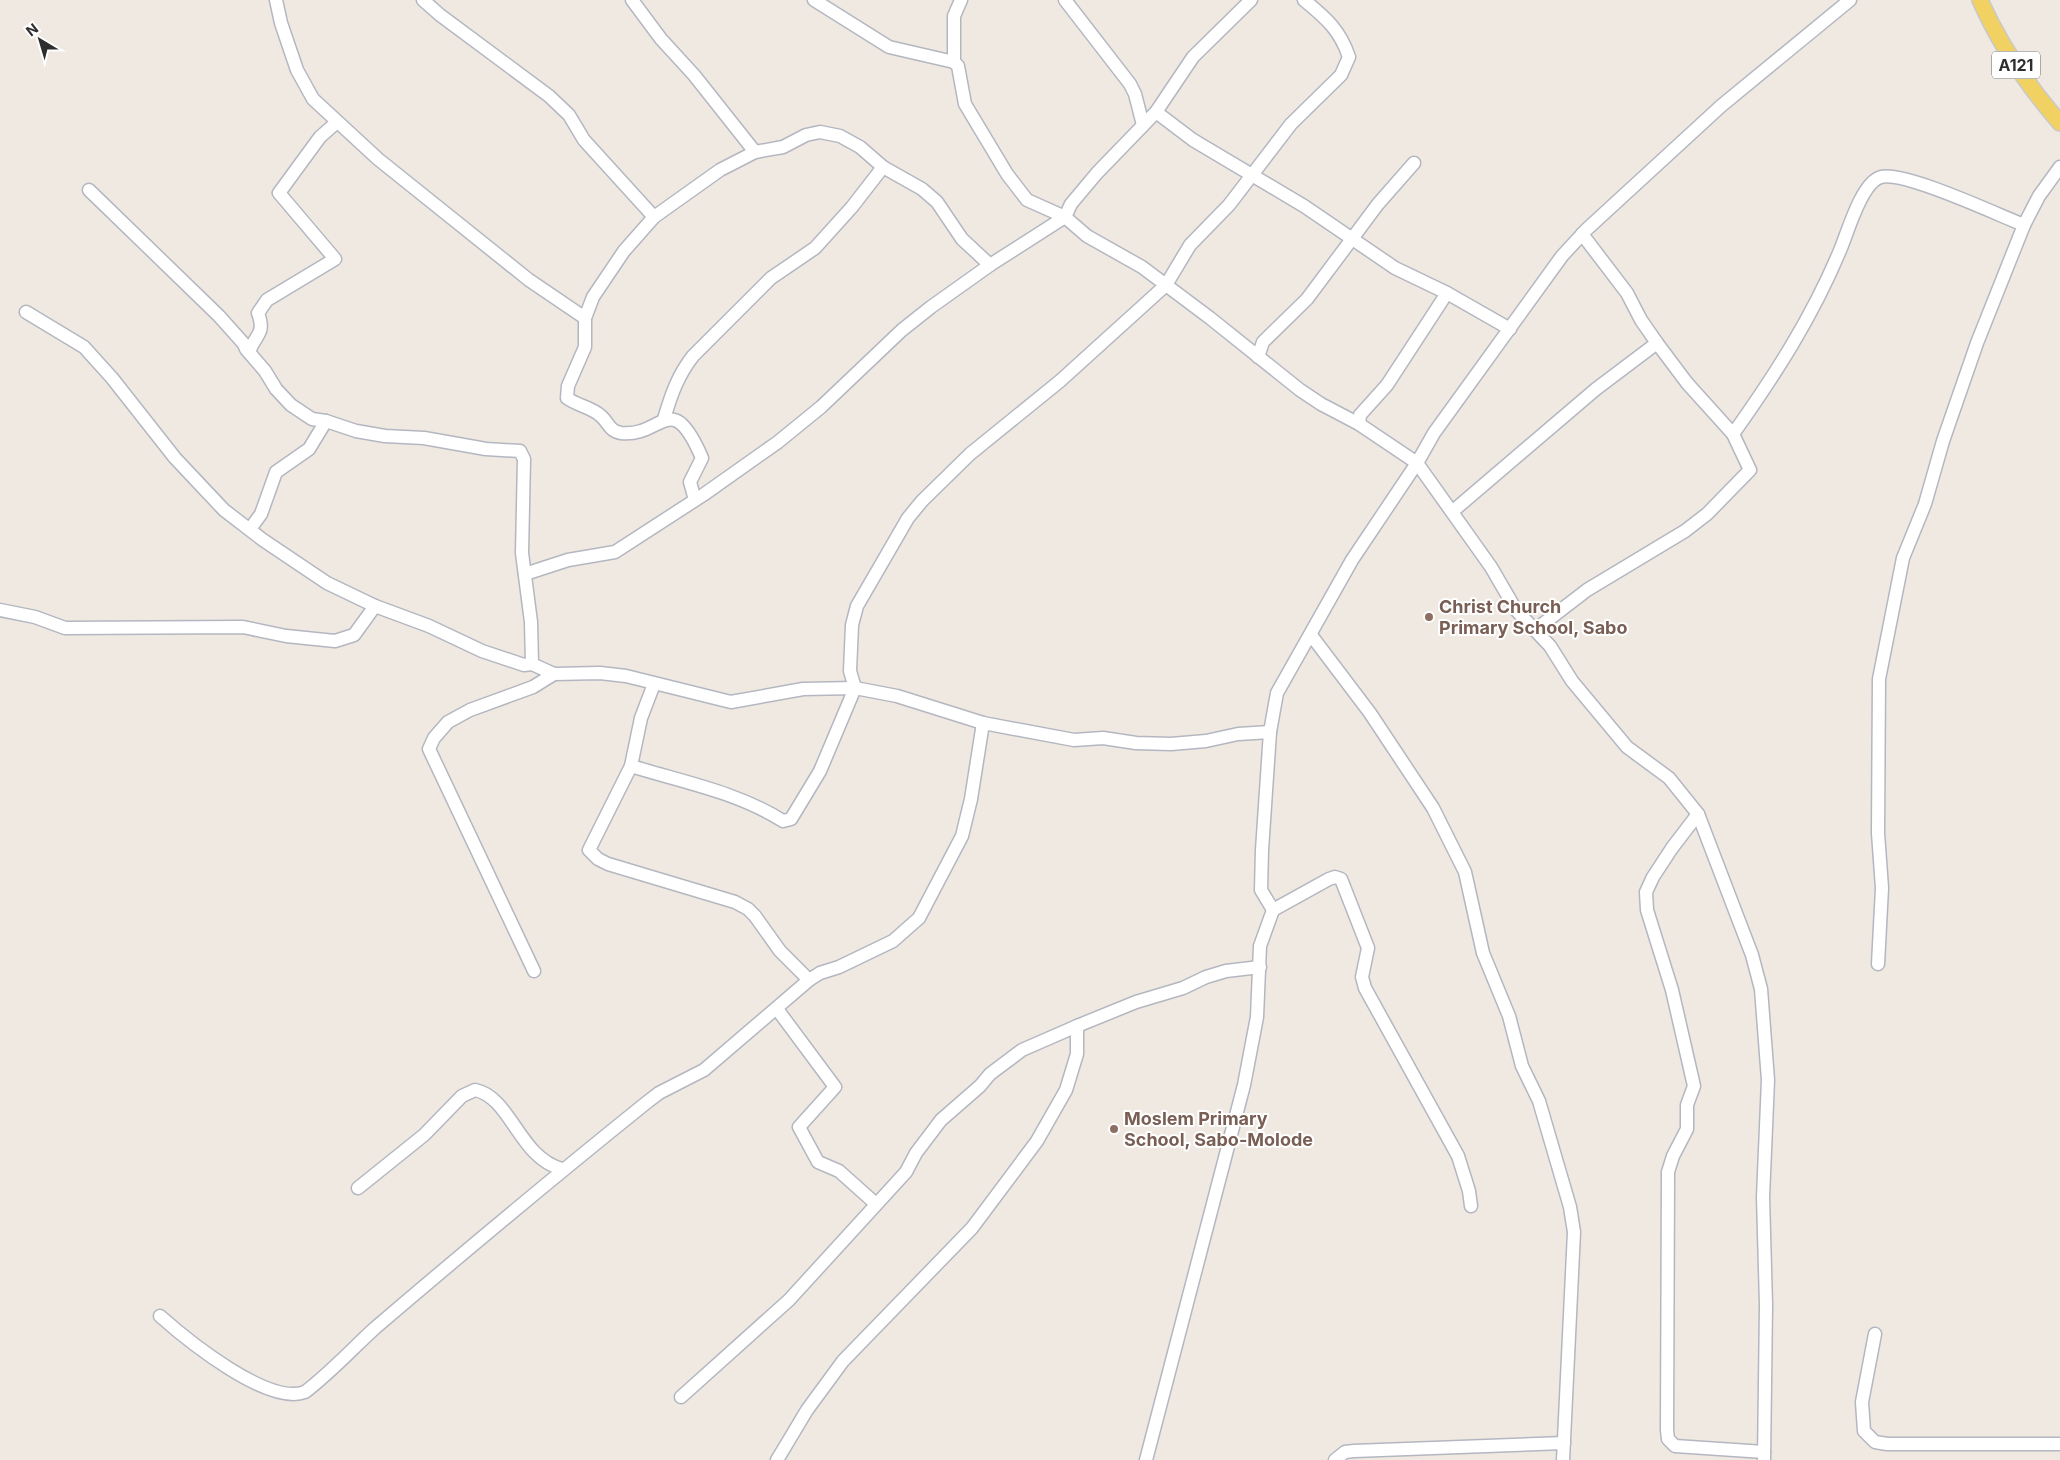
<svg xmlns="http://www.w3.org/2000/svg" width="2060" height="1460" font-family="Inter,sans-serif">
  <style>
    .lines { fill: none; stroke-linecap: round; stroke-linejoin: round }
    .minor-casing { stroke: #b4b7c1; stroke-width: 15 }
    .major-casing { stroke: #c9c9c9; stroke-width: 18 }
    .minor { stroke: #fff; stroke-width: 12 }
    .major { stroke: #f2d163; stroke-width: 15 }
    .education-dot { fill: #8d6e63; stroke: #fff; stroke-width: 2 }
    .labels { text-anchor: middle; stroke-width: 4; stroke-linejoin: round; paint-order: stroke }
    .shield { fill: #fff; stroke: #6d6d6d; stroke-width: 1 }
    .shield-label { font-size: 16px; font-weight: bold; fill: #2e2e2e }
    .education-label { font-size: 18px; font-weight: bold; fill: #785e54; stroke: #fff; text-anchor: start }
  </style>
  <rect width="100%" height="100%" fill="#efe9e1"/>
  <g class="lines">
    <g class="minor-casing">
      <g id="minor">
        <polyline points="276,0 281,23 297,70 313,99 378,159 529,280 585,318"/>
        <polyline points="423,0 440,15 549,96 569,115 584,140 654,217"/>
        <polyline points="632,0 661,39 694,75 755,152"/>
        <polyline points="814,0 889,47 954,62 958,66 965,104 1007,174 1027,200 1065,217 1087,236 1142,267 1210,318 1300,390 1321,404 1359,424 1417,463 1491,567 1516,610 1550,646 1572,681 1627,747 1669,778 1698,814 1752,955 1761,989 1768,1080 1763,1197 1766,1305 1764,1460"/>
        <polyline points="1065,0 1130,84 1135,94 1143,125"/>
        <polyline points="954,62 954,16 961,0"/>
        <polyline points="1156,112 1193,140 1304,206 1395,268 1447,293 1510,329"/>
        <polyline points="89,190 219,316 244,344 246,349 265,371 276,389 291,405 312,419 326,421 356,431 385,436 424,438 486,449 520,451 524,459 522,553 531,622 532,664"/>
        <polyline points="26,312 84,347 112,378 175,458 224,510 263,540 327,583 375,606 429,626 482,651 524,665 532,664 554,674 600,673 626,676 731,702 803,689 855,688 897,696 983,723 1074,740 1103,738 1136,743 1171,744 1206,741 1238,734 1270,732"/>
        <path d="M249,352C255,334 266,335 258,313L267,300L335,259L279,193L320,137L337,122"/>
        <polyline points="1258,357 1263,342 1307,299 1378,204 1414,163"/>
        <path d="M664,419C671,395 678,375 693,356L771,278L815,248L852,207L883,167"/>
        <polyline points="1359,424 1360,415 1387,385 1447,293"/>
        <path d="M1733,434C1775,375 1813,316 1841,248C1848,231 1862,182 1881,177C1905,171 1998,215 2024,225"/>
        <path d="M695,500L690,482L702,458C671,386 662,438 621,433C609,431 609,423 601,416C591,407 578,406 567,398L568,386L585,347V318L593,297L624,251L654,217L720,170L755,152L783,147L806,135L820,132L840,136L860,147L883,167L922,189L937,202L962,239L990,265"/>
        <polyline points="1453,511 1596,389 1657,343"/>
        <polyline points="250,529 261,514 276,472 309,449 326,421"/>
        <polyline points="525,574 568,560 615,552 703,495 778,442 821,407 902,330 931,307 990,265 1065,217 1071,204 1097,173 1156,112 1193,57 1251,0"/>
        <polyline points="0,610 35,617 65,628 243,627 286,636 335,641 354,635 375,606"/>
        <polyline points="1535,630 1587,590 1685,531 1707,514 1750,470 1733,434 1687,383 1657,343 1641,320 1627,293 1582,234"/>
        <polyline points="1311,635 1370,713 1433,808 1465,872 1483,953 1509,1016 1522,1066 1539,1101 1570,1207 1574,1232 1563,1460"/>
        <polyline points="654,684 641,718 631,766 589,850 598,859 608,864 735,902 748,909 755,916 780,951 809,980"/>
        <path d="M631,766C683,782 737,792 783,821L791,819L820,771L855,688L850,671L852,625L857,606L908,518L922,501L970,454L1060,381L1166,285L1190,245L1229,205L1291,124L1341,75L1349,57C1340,30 1326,18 1304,0"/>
        <polyline points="1698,814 1672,848 1653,877 1646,892 1647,910 1672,990 1694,1086 1687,1105 1687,1129 1673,1156 1668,1172 1667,1430 1668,1439 1675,1446 1764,1452"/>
        <polyline points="1273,910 1329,879 1335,877 1341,879 1368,948 1362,977 1365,988 1458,1156 1469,1191 1471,1206"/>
        <polyline points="1878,964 1882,888 1878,833 1879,679 1903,558 1925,504 1943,441 1977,343 2024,225 2039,196 2060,167"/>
        <polyline points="534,971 429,749 434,738 448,722 470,710 533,687 554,674"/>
        <polyline points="777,1009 835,1087 799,1127 818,1162 839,1171 876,1204"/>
        <path d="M358,1188L424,1135L462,1096L475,1090C511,1097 519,1158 562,1169"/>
        <path d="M160,1316C187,1340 268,1406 305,1392C330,1373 352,1349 375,1328C464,1252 554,1177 646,1103L659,1093L704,1070L809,980L820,973L839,967L893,941L919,918L962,836L971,799L983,723"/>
        <polyline points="1875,1334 1862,1402 1864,1431 1875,1442 1887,1444 2060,1444"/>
        <polyline points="681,1397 789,1300 906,1172 916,1153 941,1120 980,1086 990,1074 1022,1050 1077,1026 1136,1002 1183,988 1206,977 1226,971 1260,967"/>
        <polyline points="777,1460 807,1410 843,1361 972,1228 1037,1141 1066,1090 1077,1054 1077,1026"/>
        <polyline points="1146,1460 1244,1085 1257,1017 1260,946 1273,910 1261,890 1262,850 1270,732 1277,693 1352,560 1417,463 1434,433 1562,256 1586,230 1721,106 1850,0"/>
        <polyline points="1335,1460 1345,1452 1354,1451 1564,1443"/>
      </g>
    </g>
    <g class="major-casing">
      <path id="major" d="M1980,0C2000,45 2028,86 2060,123"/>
    </g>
    <use href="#minor" class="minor"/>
    <use href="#major" class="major"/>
  </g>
  <g class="education-dot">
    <circle cx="1429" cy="617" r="5"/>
    <circle cx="1114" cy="1129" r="5"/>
  </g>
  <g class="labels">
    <rect class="shield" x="1992" y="51.5" width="48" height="27" rx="4"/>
    <g class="shield-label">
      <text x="2016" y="71">A121</text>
    </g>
    <g class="education-label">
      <text x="1439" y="613">Christ Church<tspan x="1439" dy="21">Primary School, Sabo</tspan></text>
      <text x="1124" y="1125">Moslem Primary<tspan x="1124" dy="21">School, Sabo-Molode</tspan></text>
    </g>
  </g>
  <g transform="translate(40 40) rotate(322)" stroke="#ffffff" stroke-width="4" paint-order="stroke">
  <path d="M0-4L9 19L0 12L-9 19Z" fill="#2e2e2e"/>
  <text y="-8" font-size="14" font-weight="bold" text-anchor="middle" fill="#2e2e2e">N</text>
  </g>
</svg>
